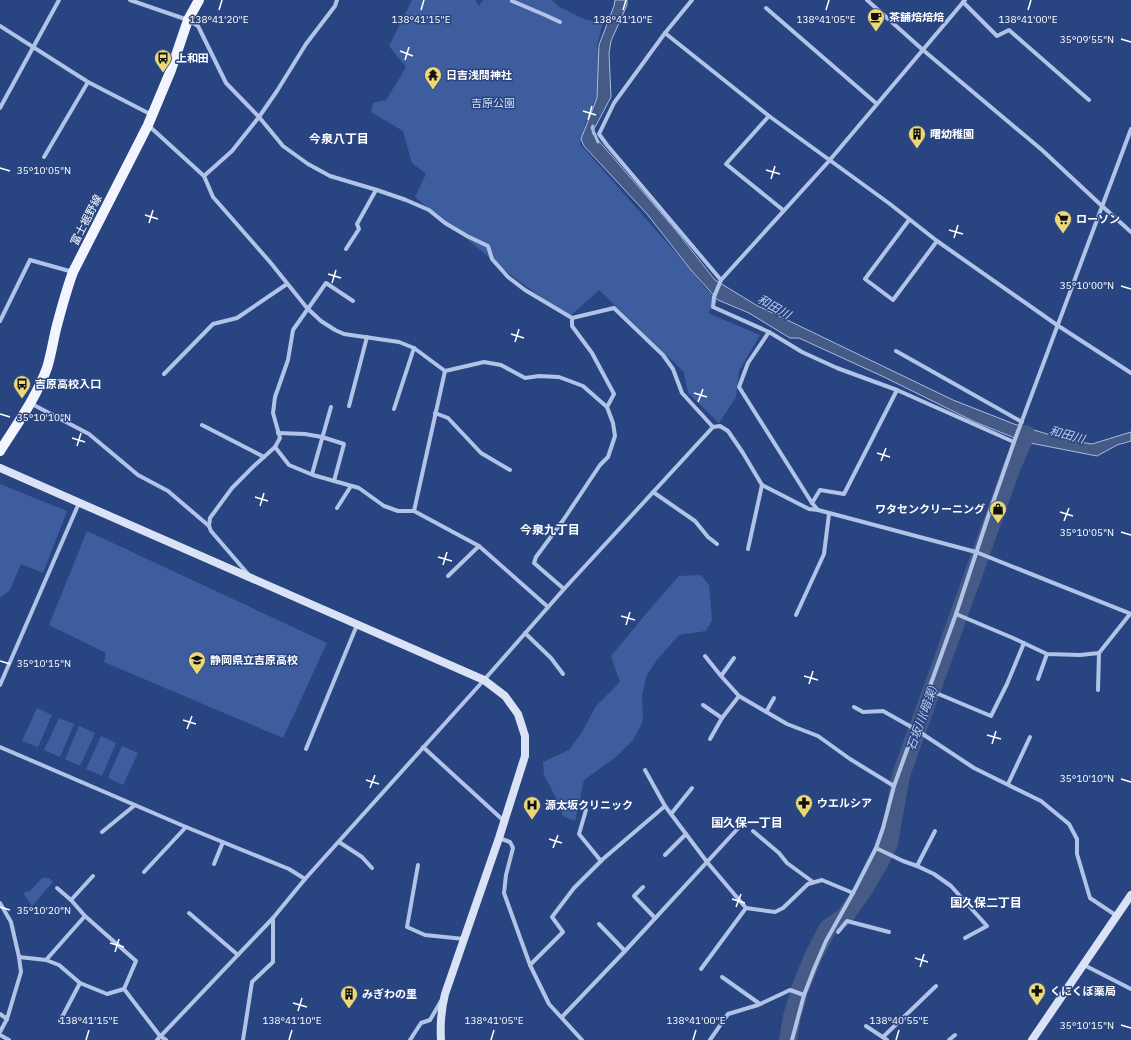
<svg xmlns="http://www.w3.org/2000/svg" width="1131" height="1040" font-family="'IBM Plex Sans','Noto Sans JP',sans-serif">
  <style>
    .green { fill: #3e5d9e }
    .water { fill: #465a86; stroke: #a6bce6 }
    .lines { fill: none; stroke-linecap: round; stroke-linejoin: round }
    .stream { stroke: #a6bce6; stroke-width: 3 }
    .river { stroke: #465a86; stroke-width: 18 }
    .street { stroke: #b1c3e6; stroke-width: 4 }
    .secondary { stroke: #dae3f6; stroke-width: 8 }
    .primary { stroke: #f2f5fd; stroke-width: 10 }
    .ticks { fill: none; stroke: #fff; stroke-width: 1.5 }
    .labels { text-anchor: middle; stroke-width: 3; stroke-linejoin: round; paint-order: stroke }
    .poi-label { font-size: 11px; font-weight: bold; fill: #fff; stroke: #294581; text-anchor: start }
    .park-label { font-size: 11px; fill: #d4dff5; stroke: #294581 }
    .street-label { font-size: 11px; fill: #fff; stroke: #294581 }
    .neighbourhood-label { font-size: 12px; font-weight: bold; fill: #fff; stroke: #294581 }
    .water-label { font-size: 12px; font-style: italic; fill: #bccded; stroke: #294581 }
    .ticks-label { font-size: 10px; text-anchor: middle; fill: #fff; stroke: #294581; stroke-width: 3; stroke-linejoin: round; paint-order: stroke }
  </style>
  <rect width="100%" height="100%" fill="#294581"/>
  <g class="green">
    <polygon points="412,0 475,0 479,6 483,0 552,0 558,6 586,20 603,22 597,46 604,82 587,118 580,144 691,270 704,287 718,300 708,313 760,335 739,371 736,397 719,423 688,393 684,372 599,290 569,317 516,279 415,197 426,174 412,163 403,131 371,112 373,103 386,100 406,67 389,46"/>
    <polygon points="0,484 67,511 43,573 21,564 10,590 0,598"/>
    <polygon points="87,531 327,643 283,738 104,662 106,653 49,625"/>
    <polygon points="701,575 709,585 712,620 706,631 679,635 656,661 646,677 642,696 643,721 633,740 616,757 584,780 575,821 563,816 555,796 544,775 543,762 569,750 582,732 596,706 620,682 611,656 655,603 679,576"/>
    <polygon points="37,708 52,715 38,747 22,741"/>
    <polygon points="59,718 74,724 60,757 44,750"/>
    <polygon points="79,726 95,733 80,766 65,759"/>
    <polygon points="101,736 116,743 102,776 86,769"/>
    <polygon points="122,746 138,753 123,785 108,778"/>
    <polygon points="42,878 49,878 53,882 32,906 23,893 30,891"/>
  </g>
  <polygon class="water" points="615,0 627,0 627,5 611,41 609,53 611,97 592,133 674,228 715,280 756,305 953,400 1014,424 1067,440 1092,444 1131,432 1131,441 1117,445 1097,456 1025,442 975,422 884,377 799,338 790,338 749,313 718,300 691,270 647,214 584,146 581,139 597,98 599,45 614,6"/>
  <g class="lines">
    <polyline class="stream" points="593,126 592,128 598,142"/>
    <g class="river">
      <polyline points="800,989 813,957 828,928 845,916 864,889 881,860 889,843 901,775 1012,467 1026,434"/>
      <polyline points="788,1040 792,1017 798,996"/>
    </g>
    <g class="street">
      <polyline points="130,0 188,20 198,26 226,83 259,117 283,146 308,164 330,176 377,190 406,200 429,210 445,223 467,236 488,246 492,259 508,277 525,290 572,318 572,326 592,353 614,394 607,407"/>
      <polyline points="513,0 512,1 545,15 560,22"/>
      <polyline points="692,0 665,33 614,103 599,134 607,145 721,280"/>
      <polyline points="867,0 923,50 1042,150 1102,206 1131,232"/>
      <polyline points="965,0 829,161 721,280 714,297 713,307 769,332 802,352 837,368 897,390 1014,442"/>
      <polyline points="963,2 997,36 1009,30 1089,100"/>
      <polyline points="766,8 877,104"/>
      <polyline points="0,26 88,82 152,115"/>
      <polyline points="665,33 769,116 890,204 937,241 1057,325 1131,373"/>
      <polyline points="0,108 59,0"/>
      <polyline points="769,116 726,164 783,210"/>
      <polyline points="148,125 204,176 213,197 270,262 307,308 321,321 335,330 344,334 399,342 414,348 445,371 484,362 501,365 525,378 539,376 559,377 583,386 607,407 613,423 615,436 608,457 600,465 564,519 536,557 534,563 564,589"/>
      <polyline points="44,157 88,82"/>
      <polyline points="204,176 232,151 259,117 277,91 306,44 335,6 337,0"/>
      <polyline points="909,220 865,279 893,300 937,241"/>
      <polyline points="346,249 359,229 357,224 376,190"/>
      <polyline points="572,318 614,308 663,355 673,369 682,393 713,427"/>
      <polyline points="0,321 30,260 73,272"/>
      <polyline points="769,332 748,363 739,387 812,503 818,510"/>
      <polyline points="896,351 1022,422"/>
      <polyline points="164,374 213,324 237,318 287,284"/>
      <polyline points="30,403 89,434 138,475 168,491 209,526 211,531 248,574"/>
      <polyline points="349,406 367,337"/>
      <polyline points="394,409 414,348"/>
      <polyline points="435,413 448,418 481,453 510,470"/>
      <polyline points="202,425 264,457"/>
      <polyline points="278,433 305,434 322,437 344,444 334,481"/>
      <polyline points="275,447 289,465 313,475 359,488 384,506 398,511 414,511 479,546 548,607"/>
      <polyline points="312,474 331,407"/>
      <polyline points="653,492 695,521 708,537 717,544"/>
      <polyline points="812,503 820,490 844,494 897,390"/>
      <polyline points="337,508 351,486"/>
      <polyline points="414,511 445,371"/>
      <polyline points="209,526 210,518 232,488 255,465 275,447 280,438 273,413 275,397 288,360 293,330 326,283 353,301"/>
      <polyline points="748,549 762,485"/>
      <polyline points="448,576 479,546"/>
      <polyline points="956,614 1013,638 1047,654 1080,655 1099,653 1130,614"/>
      <polyline points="796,615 824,554 829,514"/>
      <polyline points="525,633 551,658 563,674"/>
      <polyline points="705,656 721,676 739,696 787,724 818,736 850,759 894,786"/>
      <polyline points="721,676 734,658"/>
      <polyline points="1038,679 1047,654"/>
      <polyline points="0,685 79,503"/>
      <polyline points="929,690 991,716 1007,684 1024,643"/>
      <polyline points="1098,690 1099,653"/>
      <polyline points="703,705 722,718"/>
      <polyline points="854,707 863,712 883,711 915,729 974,768 1041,801 1069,824 1077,839 1077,854 1090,898 1117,916"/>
      <polyline points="766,712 774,698"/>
      <polyline points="710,739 722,718 739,696"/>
      <polyline points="0,747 186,827 289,869 305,879"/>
      <polyline points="423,747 504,821"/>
      <polyline points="306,749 357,625"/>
      <polyline points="645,770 665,806 707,862 746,908 775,912 783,908 808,884 822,880 853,893"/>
      <polyline points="1008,784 1030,737"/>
      <polyline points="586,810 579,834 601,861"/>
      <polyline points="671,814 692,788"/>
      <polyline points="753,831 779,853 787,863 813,882"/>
      <polyline points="102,832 135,805"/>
      <polyline points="499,838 510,842 513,848 506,875 504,893 530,965 549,1004 582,1040"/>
      <polyline points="339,842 362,857 372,868"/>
      <polyline points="876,848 903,861 917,866 935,831"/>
      <polyline points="665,855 686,834"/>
      <polyline points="214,864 223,842"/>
      <polyline points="418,865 407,927 425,935 464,939"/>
      <polyline points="917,866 934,874 951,886 987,926 965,938"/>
      <polyline points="144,872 186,827"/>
      <polyline points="643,887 634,896 655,918"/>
      <polyline points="57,888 71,900 85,916 136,961 124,989"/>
      <polyline points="71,900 93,876"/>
      <polyline points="0,903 11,922 19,957 21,972 7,1019 0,1032"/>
      <polyline points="189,913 238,955"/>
      <polyline points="599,924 625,951"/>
      <polyline points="838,932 847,921 889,932"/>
      <polyline points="19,957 46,960 59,965 80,983 107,994 124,989 160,1036 166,1040"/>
      <polyline points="46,960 85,916"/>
      <polyline points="530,965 563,932 552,917 574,888 603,859 665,806"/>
      <polyline points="1084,965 1131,989"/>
      <polyline points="701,969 746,908"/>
      <polyline points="722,977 760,1004"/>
      <polyline points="0,1014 7,1019"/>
      <polyline points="562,1017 625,951 742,824"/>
      <polyline points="60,1021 80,983"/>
      <polyline points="866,1026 887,1040"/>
      <polyline points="0,1035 9,1040"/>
      <polyline points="883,1037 936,986"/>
      <polyline points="157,1040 273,918 305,879 484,680 564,589 713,427 720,426 728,431 743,453 762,485 809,509 818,510 976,552 1131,614"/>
      <polyline points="243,1040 252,982 273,962 273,918"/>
      <polyline points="410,1040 421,1023 430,1020 441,1001"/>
      <polyline points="710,1040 728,1014 758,1005 790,990 804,995"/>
      <polyline points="792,1040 804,995 814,969 826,941 853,893 876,848 883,828 894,786 956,614 989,514 1014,442 1131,129"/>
      <polyline points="949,1040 955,1035"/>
    </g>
    <g class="secondary">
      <path d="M0,468L484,680L505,696L518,714L525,736V756L499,838L445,994C441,1010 440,1024 441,1040"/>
      <polyline points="1032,1040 1131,895"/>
    </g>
    <path class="primary" d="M0,451C17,424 36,398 47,368C51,355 53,342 56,329C61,310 66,291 73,272L148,125L171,70L188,20L199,0"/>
  </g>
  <path class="ticks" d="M219,10L222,0M421,10L424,0M623,10L626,0M826,10L829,0M1028,10L1031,0M1121,39L1131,42M400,51L413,56M405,60L409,47M583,111L596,115M588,120L592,106M0,168L10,171M766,170L780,174M771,179L775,166M145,215L158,219M149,223L153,210M949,230L963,234M954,238L958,225M328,274L341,278M332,283L336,270M1121,286L1131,289M511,334L524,338M515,342L519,329M694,393L707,397M698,402L703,389M0,414L10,417M72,438L85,442M77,446L81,433M877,453L890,457M881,461L886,448M255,497L268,501M260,506L264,493M1060,512L1073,516M1064,521L1069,508M1121,532L1131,535M438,557L452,561M443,565L447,552M621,616L635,620M626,625L630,612M0,661L10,664M804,676L818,680M809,684L813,671M183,720L196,724M187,729L192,716M987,735L1001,739M992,744L996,731M1121,779L1131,782M366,780L379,784M370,788L375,775M549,839L562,843M553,848L558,835M732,899L745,903M0,907L10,910M736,907L741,894M110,943L124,947M115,952L119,939M915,958L928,962M920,967L924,954M293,1003L307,1007M298,1011L302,998M1121,1025L1131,1028M86,1040L89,1030M289,1040L292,1030M491,1040L494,1030M693,1040L696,1030M896,1040L899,1030"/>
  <defs>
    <g id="cafe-pin" transform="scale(0.9)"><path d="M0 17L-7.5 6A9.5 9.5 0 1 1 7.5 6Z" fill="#edd878" stroke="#294581"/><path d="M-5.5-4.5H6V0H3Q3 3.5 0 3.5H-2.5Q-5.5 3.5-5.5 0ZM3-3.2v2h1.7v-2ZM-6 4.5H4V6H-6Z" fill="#111"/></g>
    <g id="bus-pin" transform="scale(0.9)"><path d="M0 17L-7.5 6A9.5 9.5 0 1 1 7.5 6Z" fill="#edd878" stroke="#294581"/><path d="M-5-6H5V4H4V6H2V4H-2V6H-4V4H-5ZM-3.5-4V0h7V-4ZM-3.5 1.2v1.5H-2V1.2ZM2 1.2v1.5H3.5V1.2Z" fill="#111"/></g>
    <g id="temple-pin" transform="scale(0.9)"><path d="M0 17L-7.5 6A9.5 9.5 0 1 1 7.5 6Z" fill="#edd878" stroke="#294581"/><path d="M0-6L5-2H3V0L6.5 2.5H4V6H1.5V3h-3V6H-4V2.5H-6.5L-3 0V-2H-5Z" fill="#111"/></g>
    <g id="building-pin" transform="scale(0.9)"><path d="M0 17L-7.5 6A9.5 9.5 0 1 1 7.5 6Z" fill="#edd878" stroke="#294581"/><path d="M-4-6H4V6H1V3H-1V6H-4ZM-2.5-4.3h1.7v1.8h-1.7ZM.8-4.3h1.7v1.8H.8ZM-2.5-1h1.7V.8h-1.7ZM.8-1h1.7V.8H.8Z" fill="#111"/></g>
    <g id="supermarket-pin" transform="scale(0.9)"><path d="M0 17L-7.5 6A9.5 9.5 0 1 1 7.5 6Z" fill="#edd878" stroke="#294581"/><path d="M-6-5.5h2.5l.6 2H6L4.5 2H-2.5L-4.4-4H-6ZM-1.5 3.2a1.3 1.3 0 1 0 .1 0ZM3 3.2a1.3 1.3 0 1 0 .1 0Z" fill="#111"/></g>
    <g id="shop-pin" transform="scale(0.9)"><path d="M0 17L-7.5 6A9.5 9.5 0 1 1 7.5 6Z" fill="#edd878" stroke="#294581"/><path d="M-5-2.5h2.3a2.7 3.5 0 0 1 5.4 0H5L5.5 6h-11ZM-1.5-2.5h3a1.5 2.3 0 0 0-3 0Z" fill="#111"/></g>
    <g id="school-pin" transform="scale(0.9)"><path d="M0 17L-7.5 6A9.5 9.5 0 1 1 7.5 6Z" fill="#edd878" stroke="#294581"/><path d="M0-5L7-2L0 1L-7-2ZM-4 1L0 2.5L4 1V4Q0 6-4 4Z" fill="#111"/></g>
    <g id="pharmacy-pin" transform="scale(0.9)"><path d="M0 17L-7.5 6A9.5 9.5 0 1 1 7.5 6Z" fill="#edd878" stroke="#294581"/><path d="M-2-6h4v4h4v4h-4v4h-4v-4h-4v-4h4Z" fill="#111"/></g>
    <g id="hospital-pin" transform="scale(0.9)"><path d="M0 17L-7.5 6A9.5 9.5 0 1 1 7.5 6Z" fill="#edd878" stroke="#294581"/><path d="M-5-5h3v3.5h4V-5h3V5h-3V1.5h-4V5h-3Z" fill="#111"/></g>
  </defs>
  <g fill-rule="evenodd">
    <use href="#cafe-pin" x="876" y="17"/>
    <use href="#bus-pin" x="163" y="58"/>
    <use href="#temple-pin" x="433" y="75"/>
    <use href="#building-pin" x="917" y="134"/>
    <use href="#supermarket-pin" x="1063" y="219"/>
    <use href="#bus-pin" x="22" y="384"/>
    <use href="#shop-pin" x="998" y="509"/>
    <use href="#school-pin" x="197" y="660"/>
    <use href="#pharmacy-pin" x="804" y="803"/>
    <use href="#hospital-pin" x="532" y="805"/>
    <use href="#pharmacy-pin" x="1037" y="991"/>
    <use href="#building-pin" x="349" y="994"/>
  </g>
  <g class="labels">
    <g class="poi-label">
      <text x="889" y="21">茶舗焙焙焙</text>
      <text x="176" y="62">上和田</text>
      <text x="446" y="79">日吉浅間神社</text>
      <text x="930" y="138">曙幼稚園</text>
      <text x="1076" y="223">ローソン</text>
      <text x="35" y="388">吉原高校入口</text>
      <text x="985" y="513" text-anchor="end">ワタセンクリーニング</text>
      <text x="210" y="664">静岡県立吉原高校</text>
      <text x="817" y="807">ウエルシア</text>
      <text x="545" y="809">源太坂クリニック</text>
      <text x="1050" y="995">くにくぼ薬局</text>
      <text x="362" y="998">みぎわの里</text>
    </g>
    <g class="park-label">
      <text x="493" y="107">吉原公園</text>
    </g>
    <g class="street-label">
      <text transform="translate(86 220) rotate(-63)" y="4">富士裾野線</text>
    </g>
    <g class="neighbourhood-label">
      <text x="339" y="143">今泉八丁目</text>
      <text x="550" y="534">今泉九丁目</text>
      <text x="747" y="827">国久保一丁目</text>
      <text x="986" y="907">国久保二丁目</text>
    </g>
    <g class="water-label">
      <text transform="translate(774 307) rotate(30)" y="4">和田川</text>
      <text transform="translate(1067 435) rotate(15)" y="4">和田川</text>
      <text transform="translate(922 718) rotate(-70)" y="4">石坂川(暗渠)</text>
    </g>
  </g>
  <g class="ticks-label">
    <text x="219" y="23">138°41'20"E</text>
    <text x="421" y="23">138°41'15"E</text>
    <text x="623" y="23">138°41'10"E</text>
    <text x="826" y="23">138°41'05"E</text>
    <text x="1028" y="23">138°41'00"E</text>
    <text x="1087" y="43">35°09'55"N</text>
    <text x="44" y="174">35°10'05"N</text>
    <text x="1087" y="289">35°10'00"N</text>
    <text x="44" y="421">35°10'10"N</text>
    <text x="1087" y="536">35°10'05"N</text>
    <text x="44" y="667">35°10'15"N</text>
    <text x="1087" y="782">35°10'10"N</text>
    <text x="44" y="914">35°10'20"N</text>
    <text x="89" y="1024">138°41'15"E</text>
    <text x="292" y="1024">138°41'10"E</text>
    <text x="494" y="1024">138°41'05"E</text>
    <text x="696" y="1024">138°41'00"E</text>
    <text x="899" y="1024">138°40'55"E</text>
    <text x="1087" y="1029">35°10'15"N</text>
  </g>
</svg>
